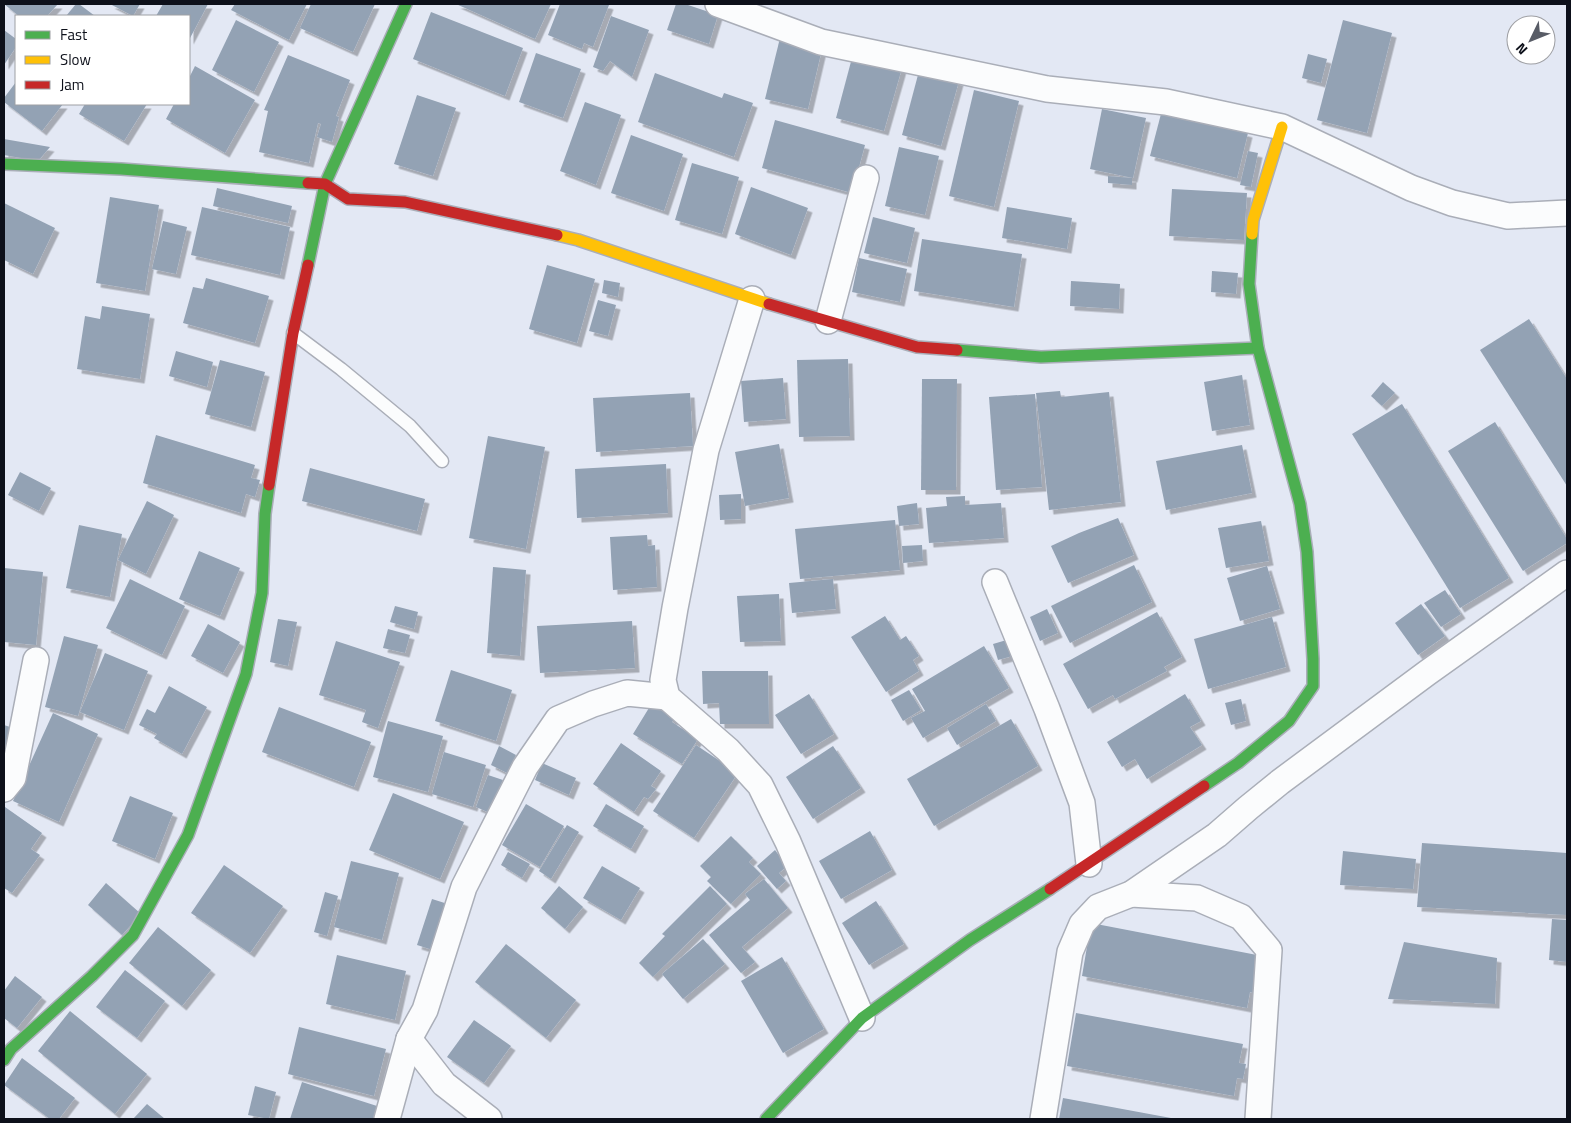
<svg xmlns="http://www.w3.org/2000/svg" width="1571" height="1123" font-family="'Titillium Web',sans-serif">
  <style>
    .building { fill: #93a2b4; filter: url(#shadow) }
    .lines { fill: none; stroke-linecap: round; stroke-linejoin: round }
    .lane-casing { stroke: #aaaeb8; stroke-width: 15 }
    .street-casing { stroke: #aaaeb8; stroke-width: 28 }
    .fast-casing { stroke: #aaaeb8; stroke-width: 14 }
    .slow-casing { stroke: #aaaeb8; stroke-width: 14 }
    .jam-casing { stroke: #aaaeb8; stroke-width: 14 }
    .lane { stroke: #fbfcfd; stroke-width: 12 }
    .street { stroke: #fbfcfd; stroke-width: 25 }
    .fast { stroke: #4caf50; stroke-width: 11 }
    .slow { stroke: #ffc107; stroke-width: 11 }
    .jam { stroke: #c62828; stroke-width: 11 }
  </style>
  <defs>
    <filter id="shadow"><feDropShadow dx="4.5" dy="4.5" stdDeviation="0" flood-color="#0004"/></filter>
  </defs>
  <rect width="100%" height="100%" fill="#e3e8f4"/>
  <g class="building">
    <polygon points="4,4 58,4 47,16 19,16"/>
    <polygon points="76,4 79,4 95,16 66,16"/>
    <polygon points="110,4 140,4 133,16"/>
    <polygon points="163,4 208,4 189,40 189,16 156,16"/>
    <polygon points="235,4 307,4 289,40 231,10"/>
    <polygon points="311,4 375,4 353,52 300,28"/>
    <polygon points="456,4 551,4 535,39"/>
    <polygon points="560,4 606,4 609,5 593,47 584,43 582,49 548,35"/>
    <polygon points="676,4 685,4 718,15 709,44 667,30"/>
    <polygon points="431,12 523,48 505,96 413,59"/>
    <polygon points="611,16 649,30 632,77 610,61 603,71 593,67"/>
    <polygon points="236,20 279,42 254,92 212,70"/>
    <polygon points="1343,20 1392,33 1367,133 1317,120"/>
    <polygon points="4,30 16,39 16,47 4,65"/>
    <polygon points="780,38 822,49 808,109 765,99"/>
    <polygon points="536,53 581,69 563,118 519,102"/>
    <polygon points="853,54 902,68 884,131 836,118"/>
    <polygon points="1308,54 1327,59 1321,83 1302,78"/>
    <polygon points="288,55 350,80 336,116 339,117 332,142 317,137 321,124 318,123 309,163 259,152 268,111 264,110"/>
    <polygon points="195,66 255,100 225,153 166,119 174,104 189,104 189,78"/>
    <polygon points="919,71 959,81 941,146 902,135"/>
    <polygon points="655,73 722,98 724,93 753,103 734,157 638,122"/>
    <polygon points="16,82 16,104 63,104 42,131 4,102 4,98"/>
    <polygon points="974,90 1019,101 994,207 949,196"/>
    <polygon points="417,95 456,108 433,176 394,164"/>
    <polygon points="585,102 621,115 596,185 560,171"/>
    <polygon points="85,104 147,104 124,141 79,114"/>
    <polygon points="1102,109 1146,118 1133,178 1090,169"/>
    <polygon points="1162,110 1248,133 1237,178 1150,156"/>
    <polygon points="775,120 865,145 852,193 762,168"/>
    <polygon points="631,135 683,154 664,211 611,193"/>
    <polygon points="4,139 50,147 38,161 4,155"/>
    <polygon points="899,147 939,156 925,215 885,206"/>
    <polygon points="1248,151 1258,153 1251,187 1240,185"/>
    <polygon points="692,163 739,177 722,234 675,220"/>
    <polygon points="1108,176 1132,178 1132,185 1108,183"/>
    <polygon points="751,187 808,208 791,255 735,234"/>
    <polygon points="217,188 292,206 288,223 213,206"/>
    <polygon points="1172,189 1247,193 1244,240 1169,236"/>
    <polygon points="110,197 159,205 145,291 96,283"/>
    <polygon points="4,203 55,228 33,274 4,260"/>
    <polygon points="202,207 290,227 280,275 191,255"/>
    <polygon points="1007,207 1072,218 1067,249 1002,238"/>
    <polygon points="873,217 915,228 907,263 864,253"/>
    <polygon points="163,221 187,227 176,274 152,269"/>
    <polygon points="922,239 1022,254 1014,307 914,291"/>
    <polygon points="859,258 907,269 900,302 852,292"/>
    <polygon points="547,265 595,279 577,343 529,329"/>
    <polygon points="1212,271 1238,273 1236,294 1211,292"/>
    <polygon points="206,278 269,296 255,343 183,323 193,287 203,289"/>
    <polygon points="604,280 620,283 618,297 602,293"/>
    <polygon points="1071,281 1120,284 1119,309 1070,306"/>
    <polygon points="598,300 616,305 608,336 589,331"/>
    <polygon points="102,306 150,314 140,379 77,369 85,316 100,319"/>
    <polygon points="1529,319 1567,379 1567,486 1480,350"/>
    <polygon points="176,351 213,362 207,387 169,376"/>
    <polygon points="848,359 850,436 799,437 797,360"/>
    <polygon points="220,360 265,372 251,427 205,414"/>
    <polygon points="1242,375 1250,425 1212,431 1204,382"/>
    <polygon points="783,378 786,419 744,422 741,381"/>
    <polygon points="922,379 957,379 956,490 921,490"/>
    <polygon points="1383,382 1395,393 1382,406 1371,396"/>
    <polygon points="1060,391 1061,397 1109,392 1121,502 1049,510 1036,393"/>
    <polygon points="690,393 693,446 596,452 593,398"/>
    <polygon points="1035,394 1042,487 996,490 989,397"/>
    <polygon points="1402,404 1509,578 1460,608 1352,434"/>
    <polygon points="1495,422 1567,539 1567,543 1523,571 1448,451"/>
    <polygon points="156,435 255,465 251,478 260,480 255,497 246,494 241,513 143,483"/>
    <polygon points="488,436 545,447 526,549 469,538"/>
    <polygon points="779,444 789,498 745,506 735,452"/>
    <polygon points="1242,445 1252,493 1166,510 1156,461"/>
    <polygon points="666,464 668,513 577,518 575,469"/>
    <polygon points="310,468 425,499 417,531 302,501"/>
    <polygon points="20,472 51,488 39,511 8,495"/>
    <polygon points="741,494 741,519 720,520 719,495"/>
    <polygon points="965,496 965,505 1001,503 1004,538 929,543 926,508 947,506 946,497"/>
    <polygon points="147,501 174,515 146,574 118,560"/>
    <polygon points="917,503 919,524 899,526 897,506"/>
    <polygon points="1118,518 1134,555 1068,583 1051,546 1079,533"/>
    <polygon points="895,520 900,570 800,579 795,529"/>
    <polygon points="1261,521 1269,561 1226,568 1218,528"/>
    <polygon points="79,525 122,534 110,597 66,588"/>
    <polygon points="647,535 648,546 655,545 657,587 613,590 610,537"/>
    <polygon points="922,545 923,561 903,563 902,546"/>
    <polygon points="199,551 240,568 220,616 179,599"/>
    <polygon points="1134,565 1152,602 1070,643 1051,606"/>
    <polygon points="1267,566 1280,609 1240,621 1227,578"/>
    <polygon points="493,567 526,570 520,656 487,653"/>
    <polygon points="4,568 43,572 36,645 4,642"/>
    <polygon points="130,579 185,606 162,655 106,628"/>
    <polygon points="833,579 836,609 792,613 789,583"/>
    <polygon points="1445,590 1461,614 1441,627 1424,603"/>
    <polygon points="779,594 781,641 740,642 737,596"/>
    <polygon points="1421,604 1445,636 1418,655 1395,623"/>
    <polygon points="395,606 418,612 414,629 390,622"/>
    <polygon points="1047,609 1058,633 1040,641 1030,617"/>
    <polygon points="1157,612 1182,657 1164,667 1167,671 1115,699 1113,695 1088,709 1063,664"/>
    <polygon points="885,616 900,640 906,636 919,656 913,660 919,671 886,692 851,637"/>
    <polygon points="1272,617 1286,667 1208,689 1194,639"/>
    <polygon points="278,619 297,622 288,666 270,662"/>
    <polygon points="632,621 635,668 540,673 537,626"/>
    <polygon points="208,624 240,642 223,673 191,656"/>
    <polygon points="388,629 410,635 405,653 383,648"/>
    <polygon points="64,636 98,645 78,716 45,707"/>
    <polygon points="1010,639 1016,655 998,660 993,644"/>
    <polygon points="336,641 400,662 378,728 362,722 366,710 319,695"/>
    <polygon points="984,646 1009,688 923,738 911,718 925,711 912,689"/>
    <polygon points="105,653 148,671 124,730 80,712"/>
    <polygon points="451,670 512,690 496,741 435,721"/>
    <polygon points="702,671 768,671 769,724 720,724 719,703 703,704"/>
    <polygon points="169,686 207,707 182,754 154,738 157,734 139,725 147,709 155,713"/>
    <polygon points="909,690 921,710 903,721 891,700"/>
    <polygon points="809,694 834,734 801,754 775,715"/>
    <polygon points="1185,694 1201,721 1190,727 1202,745 1147,779 1135,759 1122,767 1107,742"/>
    <polygon points="1241,699 1246,721 1231,725 1225,703"/>
    <polygon points="652,703 675,718 672,722 698,739 682,764 633,734"/>
    <polygon points="986,704 996,721 957,745 947,728"/>
    <polygon points="279,707 371,742 354,787 262,752"/>
    <polygon points="53,713 98,734 59,822 13,801"/>
    <polygon points="1011,719 1038,766 934,826 907,779"/>
    <polygon points="388,721 443,736 428,792 373,777"/>
    <polygon points="4,725 19,730 4,776"/>
    <polygon points="621,743 661,771 651,786 656,789 648,799 644,797 634,812 593,784"/>
    <polygon points="696,745 738,773 694,838 653,811"/>
    <polygon points="499,746 516,755 507,773 491,765"/>
    <polygon points="833,746 861,788 813,819 786,777"/>
    <polygon points="444,752 486,765 473,807 432,794"/>
    <polygon points="542,763 576,778 569,795 535,780"/>
    <polygon points="488,775 503,780 490,813 476,807"/>
    <polygon points="393,793 464,822 440,879 369,850"/>
    <polygon points="130,796 173,813 155,859 112,841"/>
    <polygon points="526,804 564,826 540,867 502,845"/>
    <polygon points="606,804 644,826 631,849 593,826"/>
    <polygon points="5,807 42,833 31,849 40,855 12,893 4,888 4,809"/>
    <polygon points="567,825 579,832 551,879 539,871"/>
    <polygon points="870,831 892,870 841,899 819,861"/>
    <polygon points="731,836 753,858 749,862 761,874 731,904 707,881 711,877 700,866"/>
    <polygon points="1422,843 1567,853 1567,915 1417,907"/>
    <polygon points="775,850 787,866 779,873 786,881 777,889 757,866"/>
    <polygon points="1343,851 1416,859 1413,889 1340,885"/>
    <polygon points="508,852 530,864 522,878 501,865"/>
    <polygon points="351,861 399,873 382,940 334,927"/>
    <polygon points="224,865 283,906 250,953 191,913"/>
    <polygon points="602,866 640,888 621,920 583,898"/>
    <polygon points="764,879 788,908 742,947 755,962 741,973 709,935 750,900 745,894"/>
    <polygon points="106,883 141,914 122,935 88,905"/>
    <polygon points="559,886 583,907 565,929 541,908"/>
    <polygon points="710,886 727,904 653,977 639,963 665,936 662,934"/>
    <polygon points="325,892 338,896 327,936 314,932"/>
    <polygon points="432,899 451,905 436,951 417,945"/>
    <polygon points="876,901 904,944 869,965 842,923"/>
    <polygon points="1552,919 1567,920 1567,962 1549,960"/>
    <polygon points="1091,923 1257,955 1254,975 1259,976 1256,994 1250,992 1247,1008 1082,976"/>
    <polygon points="158,927 211,970 182,1006 129,963"/>
    <polygon points="703,939 725,964 683,999 662,974"/>
    <polygon points="1404,942 1497,958 1495,1004 1388,999"/>
    <polygon points="506,944 576,1000 546,1038 475,982"/>
    <polygon points="337,955 406,971 395,1020 326,1004"/>
    <polygon points="782,957 824,1029 783,1053 741,981"/>
    <polygon points="125,970 165,1001 137,1038 96,1007"/>
    <polygon points="15,976 42,997 17,1028 4,1018 4,991"/>
    <polygon points="70,1011 147,1074 115,1114 38,1051"/>
    <polygon points="1076,1013 1243,1044 1239,1063 1246,1064 1243,1079 1237,1078 1234,1096 1067,1066"/>
    <polygon points="474,1020 511,1046 484,1083 447,1057"/>
    <polygon points="299,1027 386,1049 374,1096 288,1074"/>
    <polygon points="22,1058 75,1098 59,1119 50,1119 4,1085"/>
    <polygon points="302,1082 377,1106 373,1119 290,1119"/>
    <polygon points="255,1086 276,1092 269,1119 248,1115"/>
    <polygon points="1063,1098 1171,1118 1171,1119 1059,1119"/>
    <polygon points="147,1104 165,1119 133,1119"/>
  </g>
  <g class="lines">
    <g class="lane-casing">
      <polyline id="lane" points="293,333 341,369 410,426 442,461"/>
    </g>
    <g class="street-casing">
      <g id="street">
        <polyline points="718,4 821,42 1047,89 1166,102 1282,127 1411,188 1452,203 1508,216 1567,213"/>
        <polyline points="752,299 706,450 675,608 663,680 667,697 728,750 760,785 788,842 862,1018"/>
        <polyline points="828,321 866,178"/>
        <polyline points="995,582 1047,709 1082,803 1089,864"/>
        <polyline points="4,789 13,778 36,660"/>
        <polyline points="1131,894 1197,898 1241,917 1269,950 1258,1119"/>
        <polyline points="409,1039 444,1084 489,1119"/>
        <polyline points="387,1119 409,1039 425,1010 464,887 525,767 558,719 593,704 627,693 667,697"/>
        <polyline points="1043,1119 1070,952 1082,924 1098,907 1131,894 1217,835 1248,808 1280,782 1427,673 1567,573"/>
      </g>
    </g>
    <g class="fast-casing">
      <g id="fast">
        <polyline points="4,164 121,169 308,183"/>
        <polyline points="308,265 325,184 406,4"/>
        <polyline points="957,350 1041,357 1258,348"/>
        <polyline points="1204,786 1238,763 1289,721 1313,686 1313,659 1307,552 1300,504 1258,348 1249,284 1252,234"/>
        <polyline points="4,1060 11,1049 92,976 133,935 188,835 246,674 262,593 265,514 269,485"/>
        <polyline points="766,1119 862,1018 970,940 1050,889"/>
      </g>
    </g>
    <g class="slow-casing">
      <g id="slow">
        <polyline points="1252,234 1253,220 1282,127"/>
        <polyline points="557,235 578,240 769,304"/>
      </g>
    </g>
    <g class="jam-casing">
      <g id="jam">
        <polyline points="308,183 325,184 348,199 405,202 557,235"/>
        <polyline points="769,304 917,347 957,350"/>
        <polyline points="269,485 293,333 308,265"/>
        <polyline points="1050,889 1204,786"/>
      </g>
    </g>
    <use href="#lane" class="lane"/>
    <use href="#street" class="street"/>
    <use href="#fast" class="fast"/>
    <use href="#slow" class="slow"/>
    <use href="#jam" class="jam"/>
  </g>
  <rect width="1571" height="1123" fill="none" stroke="#0d101a" stroke-width="10"/>
  <rect x="15" y="15" width="175" height="90" fill="#ffffff" stroke="#9e9fa3"/>
  <rect x="25" y="31" width="25" height="8" fill="#4caf50" stroke="#9e9fa3"/>
  <text x="60" y="40" font-size="15" fill="#0d101a">Fast</text>
  <rect x="25" y="56" width="25" height="8" fill="#ffc107" stroke="#9e9fa3"/>
  <text x="60" y="65" font-size="15" fill="#0d101a">Slow</text>
  <rect x="25" y="81" width="25" height="8" fill="#c62828" stroke="#9e9fa3"/>
  <text x="60" y="90" font-size="15" fill="#0d101a">Jam</text>
  <g transform="translate(1531 40) rotate(227)"><circle r="24" fill="#ffffff" stroke="#9e9fa3"/>
  <path d="M0-4L9 19L0 12L-9 19Z" fill="#585c66"/>
  <text y="-8" font-size="14" font-weight="bold" text-anchor="middle" fill="#0d101a">N</text>
  </g>
</svg>
